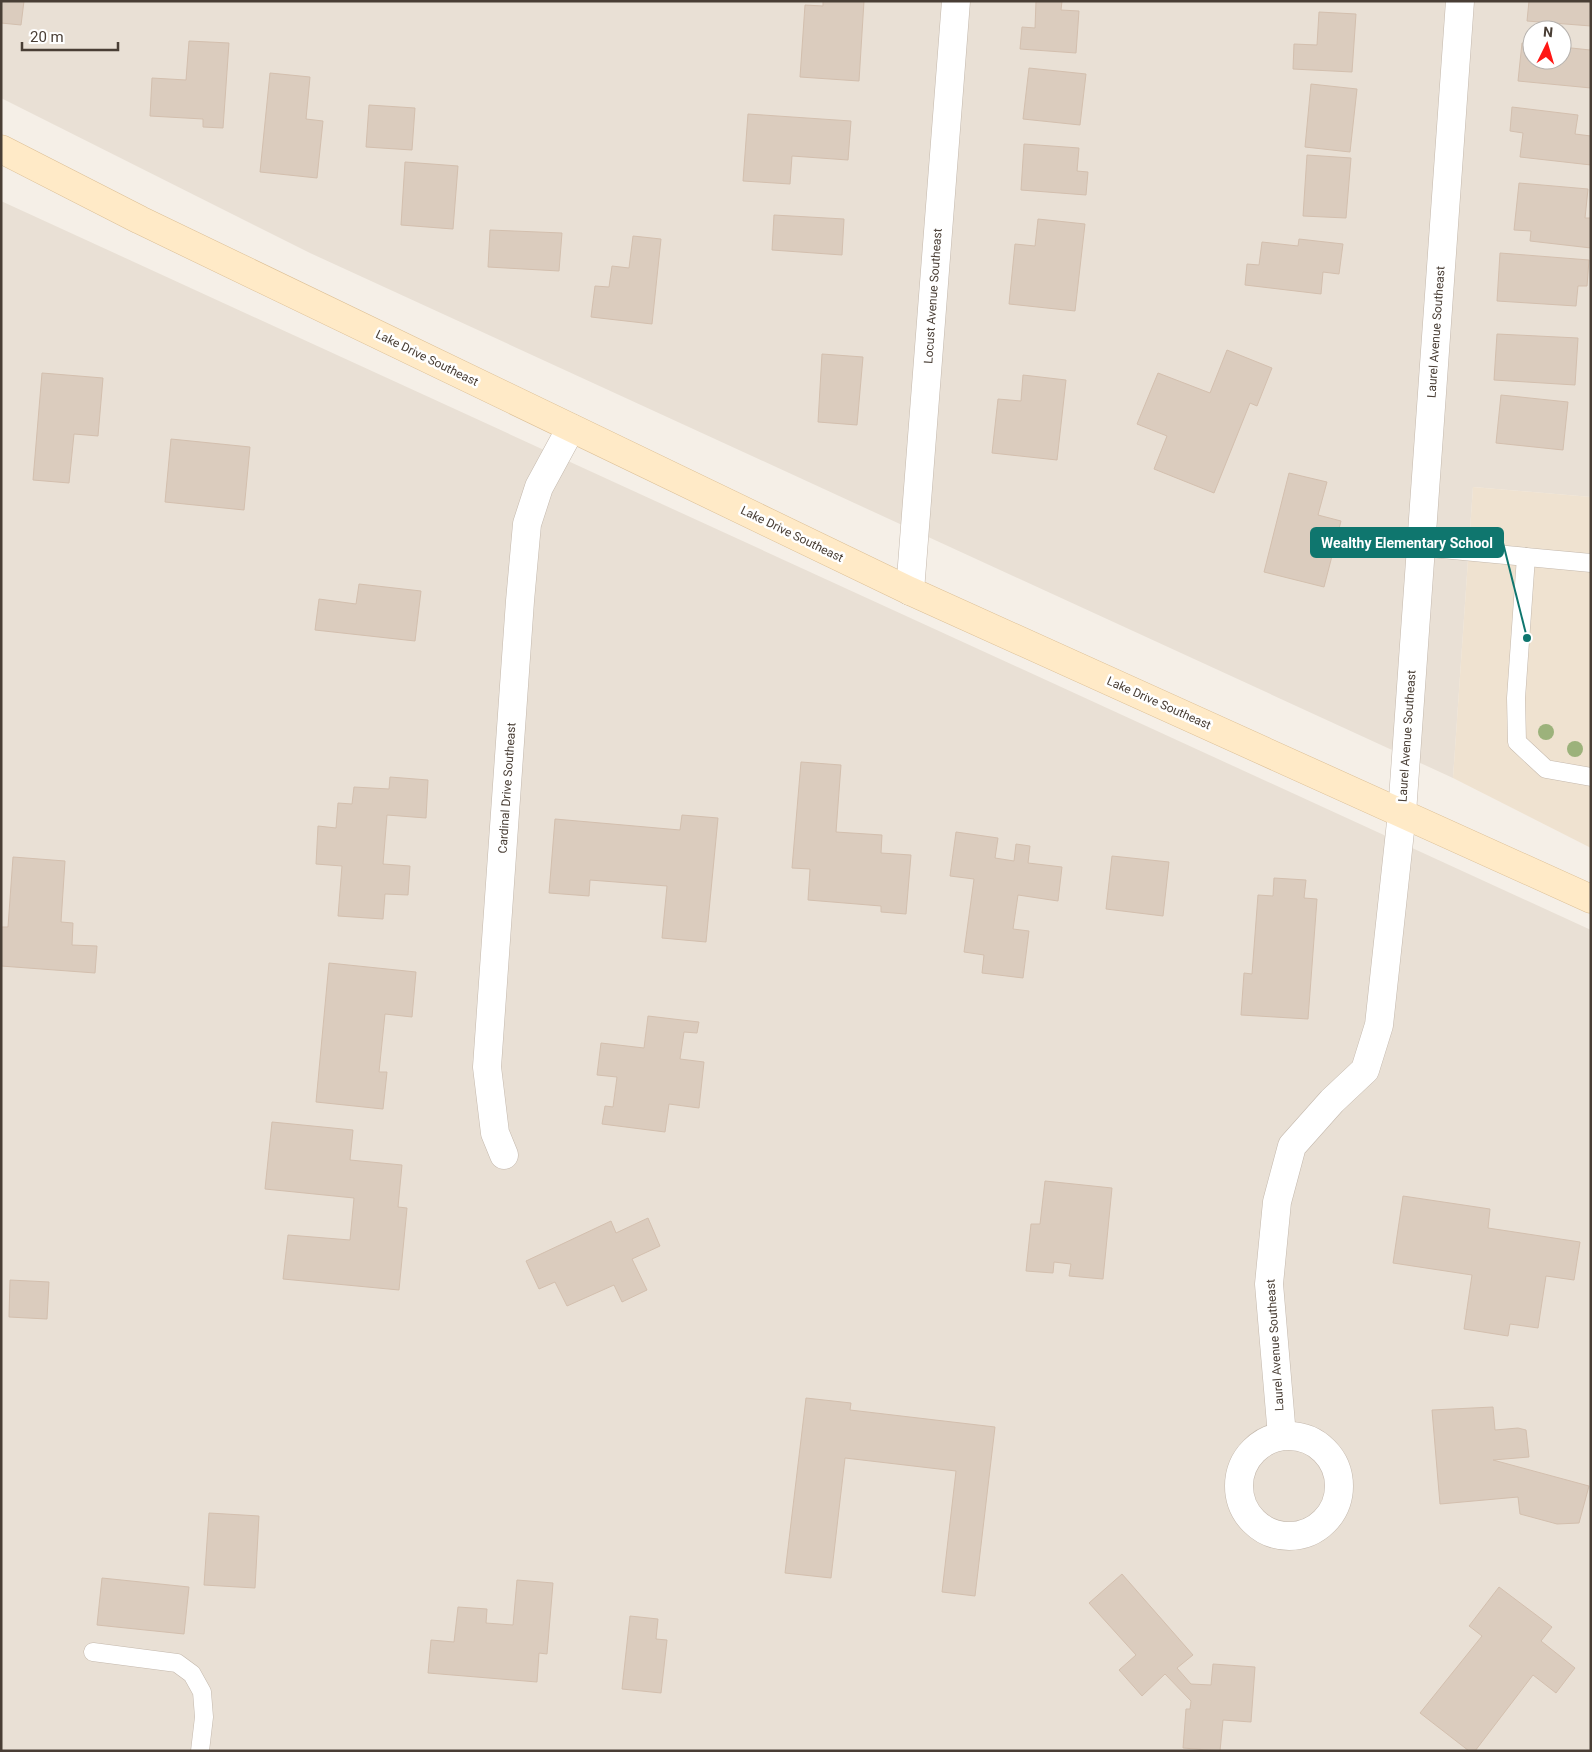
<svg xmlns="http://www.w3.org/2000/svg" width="1592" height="1752" font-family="Roboto,sans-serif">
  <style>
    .residential { fill: #e9e0d5; fill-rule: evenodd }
    .education { fill: #efe2d0 }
    .building { fill: #dbccbe; stroke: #d3bfae }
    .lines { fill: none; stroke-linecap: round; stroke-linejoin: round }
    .lane-casing { stroke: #c4b8ac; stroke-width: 19 }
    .street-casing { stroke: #c4b8ac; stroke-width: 29 }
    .secondary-casing { stroke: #dcbf95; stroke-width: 29 }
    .lane { stroke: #fff; stroke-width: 18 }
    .street { stroke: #fff; stroke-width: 28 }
    .secondary { stroke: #ffeac7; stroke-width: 28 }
    .tree { fill: #9cb27b }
    .labels { text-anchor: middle; stroke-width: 5; stroke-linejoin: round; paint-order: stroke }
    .street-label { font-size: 12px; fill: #493e35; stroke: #fff }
    .leader { fill: none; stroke: #0f766e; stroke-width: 2 }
    .callout-dot { fill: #0f766e; stroke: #fff; stroke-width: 2 }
    .callout { fill: #0f766e; stroke: #0f766e; stroke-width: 2 }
    .callout-label { font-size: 14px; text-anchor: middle; font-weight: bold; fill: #fff }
  </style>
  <rect width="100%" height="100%" fill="#f5efe7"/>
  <g class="residential">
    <path d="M1,1H1591V497L1473,487L1453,778L310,253L1,98ZM1532,30H1562V60H1532Z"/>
    <polygon points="1,201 1591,930 1591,1751 1,1751"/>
  </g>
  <polygon class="education" points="1473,487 1591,497 1591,848 1453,778"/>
  <g class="building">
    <polygon points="1,1 24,1 21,25 1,23"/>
    <polygon points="823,1 864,1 859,81 800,77 805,5 823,6"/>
    <polygon points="1036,1 1062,1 1061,10 1079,11 1076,53 1020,49 1022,27 1035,28"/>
    <polygon points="1529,1 1591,1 1591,26 1527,21"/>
    <polygon points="1319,12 1356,14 1352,72 1293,69 1294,44 1317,45"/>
    <polygon points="189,41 229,43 223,128 203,127 203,119 150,116 152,78 186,80"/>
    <polygon points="1522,43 1532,44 1532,60 1562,60 1562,47 1590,50 1591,45 1591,88 1518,81"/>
    <polygon points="1029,68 1086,74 1080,125 1023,119"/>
    <polygon points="270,73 310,77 306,119 323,121 317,178 260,172"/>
    <polygon points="1311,84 1357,89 1350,152 1305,147"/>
    <polygon points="369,105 415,108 412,150 366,147"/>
    <polygon points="1512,107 1578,115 1575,134 1591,136 1591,165 1520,157 1523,133 1510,131"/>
    <polygon points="748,114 851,121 848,160 792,156 790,184 743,181"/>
    <polygon points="1024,144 1079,148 1077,171 1088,172 1086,195 1021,190"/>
    <polygon points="1307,155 1351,158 1346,218 1303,216"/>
    <polygon points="405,162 458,166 453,229 401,225"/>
    <polygon points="1519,183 1588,189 1585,218 1591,218 1591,248 1530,241 1531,231 1514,230"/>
    <polygon points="774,215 844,219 842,255 772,250"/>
    <polygon points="1038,219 1085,224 1075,311 1009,304 1015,244 1035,246"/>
    <polygon points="490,230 562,233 559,271 488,267"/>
    <polygon points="633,236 661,239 652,324 591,317 595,286 609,287 612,266 629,268"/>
    <polygon points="1299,239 1343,244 1339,274 1323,272 1321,294 1245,285 1247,264 1259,265 1262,242 1298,246"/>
    <polygon points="1500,253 1589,260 1587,286 1578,286 1576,306 1497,301"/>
    <polygon points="1497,334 1578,338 1575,385 1494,380"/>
    <polygon points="1227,350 1272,368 1257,406 1250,403 1214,493 1154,469 1167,436 1137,424 1158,373 1210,393"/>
    <polygon points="822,354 863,357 857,425 818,422"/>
    <polygon points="42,373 103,378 98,436 74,434 69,483 33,480"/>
    <polygon points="1023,375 1066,380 1057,460 992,453 998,399 1021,401"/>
    <polygon points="1501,395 1568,402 1563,450 1496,443"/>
    <polygon points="171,439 250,447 244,510 165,502"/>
    <polygon points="1289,473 1327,482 1318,515 1341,521 1324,587 1264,572"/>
    <polygon points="359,584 421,591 415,641 315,630 319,599 356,604"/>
    <polygon points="801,762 841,765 836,832 882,835 881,853 911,855 906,914 881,912 881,906 808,900 810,869 792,868"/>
    <polygon points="390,777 428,780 426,818 387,815 383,864 410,866 408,895 385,894 383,919 338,916 342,866 316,864 318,826 336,828 338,803 352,804 354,787 389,789"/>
    <polygon points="682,815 718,818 706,942 662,938 667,886 590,880 589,896 549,893 555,819 680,830"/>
    <polygon points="956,832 998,838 995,858 1014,861 1016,844 1030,846 1028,863 1062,867 1058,901 1018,895 1013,929 1029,931 1023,978 982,973 984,955 964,952 974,879 950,876"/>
    <polygon points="1112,856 1169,862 1163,916 1106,909"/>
    <polygon points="13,857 65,861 61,922 73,923 72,945 97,946 95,973 1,966 1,927 8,927"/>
    <polygon points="1274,878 1306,880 1304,898 1317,899 1308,1019 1241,1015 1244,973 1252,974 1258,895 1273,896"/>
    <polygon points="329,963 416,972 412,1017 385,1014 379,1072 387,1072 383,1109 316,1102"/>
    <polygon points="648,1016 699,1022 697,1033 684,1032 680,1059 704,1062 699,1108 669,1104 665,1132 602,1124 605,1106 613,1107 617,1077 597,1075 601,1043 644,1048"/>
    <polygon points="272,1122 353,1130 350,1160 402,1165 398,1207 407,1208 399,1290 283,1279 288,1235 350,1240 354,1198 265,1189"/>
    <polygon points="1045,1181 1112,1188 1103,1279 1069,1276 1071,1264 1054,1262 1053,1273 1026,1271 1031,1224 1040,1224"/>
    <polygon points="1403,1196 1490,1209 1488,1228 1580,1242 1574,1280 1546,1276 1538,1328 1510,1324 1508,1336 1464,1329 1472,1275 1393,1263"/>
    <polygon points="648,1218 660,1246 632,1259 647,1290 622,1302 614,1285 567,1306 555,1282 539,1289 526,1261 611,1221 616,1233"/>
    <polygon points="10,1280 49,1282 47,1319 9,1317"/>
    <polygon points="806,1398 851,1403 850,1410 995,1427 975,1596 942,1592 956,1471 845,1458 831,1578 785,1573"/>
    <polygon points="1493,1407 1495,1430 1518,1428 1526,1430 1529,1457 1493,1460 1589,1486 1579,1523 1557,1524 1520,1514 1518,1497 1440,1504 1432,1410"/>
    <polygon points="209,1513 259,1516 255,1588 204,1585"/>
    <polygon points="1122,1574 1193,1655 1177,1668 1191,1684 1211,1685 1213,1664 1255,1667 1251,1722 1223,1720 1220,1751 1183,1748 1186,1709 1190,1709 1191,1701 1165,1674 1142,1696 1119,1670 1136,1655 1089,1603"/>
    <polygon points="102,1578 189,1587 184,1634 97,1625"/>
    <polygon points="517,1580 553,1583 547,1654 539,1653 537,1682 428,1673 431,1640 454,1642 458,1607 487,1609 486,1623 513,1625"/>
    <polygon points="1499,1587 1552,1627 1541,1641 1575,1668 1556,1693 1533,1675 1475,1751 1469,1751 1420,1713 1482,1636 1469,1626"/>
    <polygon points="630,1616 658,1619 656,1639 667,1640 661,1693 622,1689"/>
  </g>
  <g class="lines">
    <g class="lane-casing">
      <g id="lane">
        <polyline points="1421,547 1591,563"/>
        <polyline points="1526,557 1516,698 1517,742 1546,769 1591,777"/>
        <polyline points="93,1652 177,1663 192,1674 202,1692 204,1717 200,1751"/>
      </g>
    </g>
    <g class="street-casing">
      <g id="street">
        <polyline points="910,591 956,1"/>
        <polyline points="504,1155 495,1133 487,1067 520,601 527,524 539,487 571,428"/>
        <polyline points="1282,1436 1269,1284 1277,1202 1292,1146 1332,1101 1365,1070 1379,1025 1402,813 1460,1"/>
        <circle cx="1289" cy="1486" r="50"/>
      </g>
    </g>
    <g class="secondary-casing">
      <polyline id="secondary" points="1,149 140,220 910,591 1591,899"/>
    </g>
    <use href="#lane" class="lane"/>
    <use href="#street" class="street"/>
    <use href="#secondary" class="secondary"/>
  </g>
  <g class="tree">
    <circle cx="1546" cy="732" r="8"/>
    <circle cx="1575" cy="749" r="8"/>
  </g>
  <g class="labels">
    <g class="street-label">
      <text transform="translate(933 296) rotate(-86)" y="4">Locust Avenue Southeast</text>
      <text transform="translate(1436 332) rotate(-86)" y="4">Laurel Avenue Southeast</text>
      <text transform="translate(427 358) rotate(26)" y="4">Lake Drive Southeast</text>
      <text transform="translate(792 534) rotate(26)" y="4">Lake Drive Southeast</text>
      <text transform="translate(1159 703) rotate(24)" y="4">Lake Drive Southeast</text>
      <text transform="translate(1407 736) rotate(-86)" y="4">Laurel Avenue Southeast</text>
      <text transform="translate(507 788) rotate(-86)" y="4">Cardinal Drive Southeast</text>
      <text transform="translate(1275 1345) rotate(-94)" y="4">Laurel Avenue Southeast</text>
    </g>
  </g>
  <path class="leader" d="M1527 638L1503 543"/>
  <circle class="callout-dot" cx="1527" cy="638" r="5"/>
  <rect class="callout" x="1311" y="528" width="192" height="29" rx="5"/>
  <g class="callout-label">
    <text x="1407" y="548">Wealthy Elementary School</text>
  </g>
  <rect width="1592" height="1752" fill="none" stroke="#493e35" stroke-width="5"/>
  <g transform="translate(1547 45) rotate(5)"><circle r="24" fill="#ffffff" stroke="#b6b2ae"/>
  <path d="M0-4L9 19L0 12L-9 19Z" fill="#ff1714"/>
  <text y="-8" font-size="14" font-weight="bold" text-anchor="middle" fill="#493e35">N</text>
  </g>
  <path d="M22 42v8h96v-8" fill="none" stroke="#493e35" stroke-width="2.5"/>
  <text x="30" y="42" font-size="15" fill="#493e35" stroke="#ffffff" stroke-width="4" paint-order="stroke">20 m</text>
</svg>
